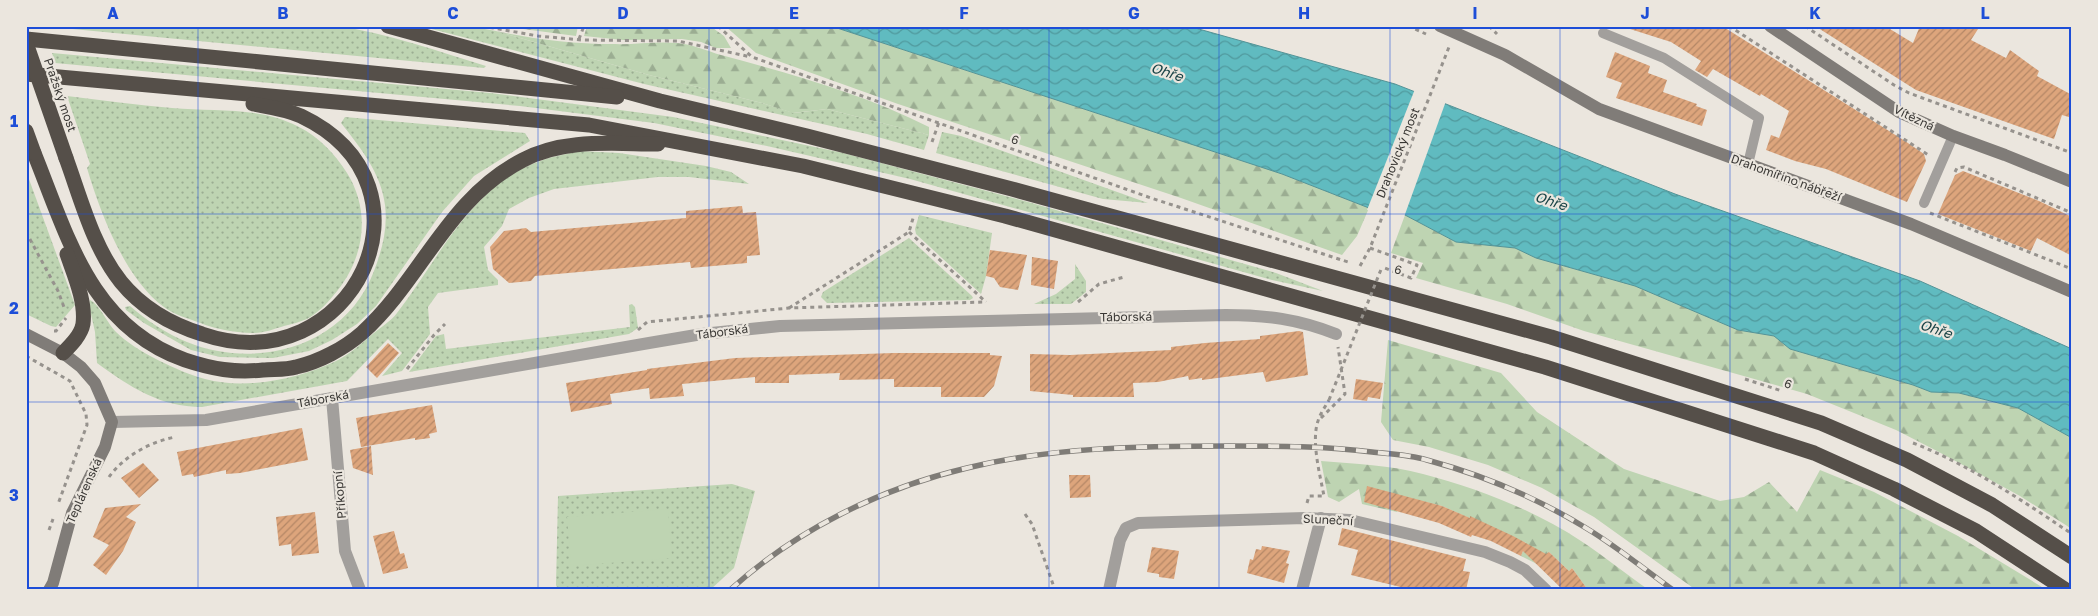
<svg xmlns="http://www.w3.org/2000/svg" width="2098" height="616" font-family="'Golos Text',sans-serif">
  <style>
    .grass { fill: url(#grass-dots) }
    .forest { fill: url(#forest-firs) }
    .pitch { fill: #bed4b2 }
    .water { fill: url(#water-waves); stroke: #549396 }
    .pier { fill: #ebe6de }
    .building { fill: url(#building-hatch) }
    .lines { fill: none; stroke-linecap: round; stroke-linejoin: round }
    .path { stroke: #96928d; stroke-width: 3; stroke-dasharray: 4 4; stroke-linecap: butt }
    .lane { stroke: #a29f9c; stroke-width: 10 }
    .street { stroke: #a29f9c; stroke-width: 12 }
    .secondary { stroke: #807c78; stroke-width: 12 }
    .highway { stroke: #554f49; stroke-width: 15 }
    .rail-casing { stroke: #7f7c77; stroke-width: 5.5 }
    .rail { stroke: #ebe6de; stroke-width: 4; stroke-dasharray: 11; stroke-linecap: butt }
    .path-bridge { stroke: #96928d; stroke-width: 3; stroke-dasharray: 4 4; stroke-linecap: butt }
    .highway-bridge { stroke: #554f49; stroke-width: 15 }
    .grid { fill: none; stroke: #1d4ed8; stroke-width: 1; stroke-opacity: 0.55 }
    .labels { text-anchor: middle; stroke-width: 4.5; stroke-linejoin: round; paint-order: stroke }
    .street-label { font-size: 12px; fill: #393734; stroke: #ebe6de }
    .water-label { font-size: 14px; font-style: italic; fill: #194346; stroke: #ebe6de }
    .neatline { fill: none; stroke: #1d4ed8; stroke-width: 2 }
    .grid-label { font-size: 16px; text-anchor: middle; font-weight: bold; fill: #1d4ed8 }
  </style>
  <defs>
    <pattern id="grass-dots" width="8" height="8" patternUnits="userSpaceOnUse" patternTransform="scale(1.25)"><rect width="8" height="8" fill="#bed4b2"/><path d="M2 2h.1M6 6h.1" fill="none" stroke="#9bad92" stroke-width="1.8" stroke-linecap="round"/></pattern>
    <pattern id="forest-firs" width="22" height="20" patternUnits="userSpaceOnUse" patternTransform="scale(1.25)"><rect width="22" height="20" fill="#bed4b2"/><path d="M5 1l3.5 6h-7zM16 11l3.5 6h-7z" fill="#9bad92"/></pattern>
    <pattern id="water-waves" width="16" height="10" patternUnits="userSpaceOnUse" patternTransform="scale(1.25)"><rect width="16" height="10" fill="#60bbc0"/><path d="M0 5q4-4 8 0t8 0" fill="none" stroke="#50999d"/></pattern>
    <pattern id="building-hatch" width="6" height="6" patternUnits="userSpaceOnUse" patternTransform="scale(1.25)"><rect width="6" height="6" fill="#dda57c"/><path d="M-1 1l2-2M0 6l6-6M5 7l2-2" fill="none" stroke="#b48766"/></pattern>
  </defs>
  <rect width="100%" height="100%" fill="#ebe6de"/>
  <g class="grass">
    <path d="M41,26H336C387,33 437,51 486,66L484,68Z"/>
    <polygon points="420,26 468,26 496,31 649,75 762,103 794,113 827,109 929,135 924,150 867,134 644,84"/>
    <polygon points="52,53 490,93 673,117 843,153 1028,202 1276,273 1323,291 1272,280 910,179 767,146 654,123 520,106 55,63"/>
    <path d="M67,96C102,100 137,105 172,108C215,112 260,106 299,127C319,137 335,154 347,173C372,213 364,261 333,296C326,305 317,313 307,319C300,322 292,324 284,326C274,329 264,333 254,333C232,333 212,328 192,320C183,317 172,313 164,307C125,279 100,212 87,168L90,164Z"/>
    <path d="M345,117L525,133L530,141L474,176L442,212L376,306L357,324L332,340L309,351L273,358L220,357L191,350L144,323L126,310L125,307L130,306C146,320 167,334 187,342C258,371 346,346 374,271C382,250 388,228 385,205C381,173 360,147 341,123Z"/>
    <polygon points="942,132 961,136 1148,203 1103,199 936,153"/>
    <path d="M579,151L619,153L706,166L731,172L749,184L689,177H658L554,189L529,198L509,209L502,226L484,247L488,270L498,280V285L438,293L428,307L430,334L402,371L382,376L402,353L388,339L347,381L202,407C160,407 130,387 97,363L95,332L89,305L90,300C99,304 108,324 116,332C135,351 179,372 205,379C245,390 298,379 334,362C349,355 362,343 374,333C381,327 391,321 397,313C439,259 472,183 543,160C555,156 567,154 579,151Z"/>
    <polygon points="26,171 75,305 56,327 51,326 26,314"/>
    <polygon points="919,215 992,233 986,276 981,294 916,234 915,229"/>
    <polygon points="909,238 972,296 973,298 970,300 827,303 821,297 823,292"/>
    <polygon points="1075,264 1086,281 1086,292 1071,304 1034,304 1056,294 1075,279"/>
    <polygon points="632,304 635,307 638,328 629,334 409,372 436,336 444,334 446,349 630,327 629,305"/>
    <polygon points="732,484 755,491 734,568 710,590 558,590 556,585 558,496"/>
  </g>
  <g class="forest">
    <polygon points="501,26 578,26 576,36"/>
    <polygon points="587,26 710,26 724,36 731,48 716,48 701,42 682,39 623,40 584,36"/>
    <polygon points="725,26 831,26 1282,174 1369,208 1357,236 1342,255 1181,198 898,104 756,53"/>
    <path d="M496,31C534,39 573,44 612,44C634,45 656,41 677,43C692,44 707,51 721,55C791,74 864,94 929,127V135L827,109L793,113L762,103L649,75Z"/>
    <polygon points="1405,215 1456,242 1515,248 1536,258 1635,286 1738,330 1774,336 1790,349 1913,385 1931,392 1959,393 2018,408 2072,438 2072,529 2020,496 1937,451 1896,430 1807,394 1584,331 1507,304 1416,278 1423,263 1391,253"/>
    <polygon points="1388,340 1501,373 1537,412 1624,469 1720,501 1744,497 1769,482 1797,512 1820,470 1874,492 1958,536 2047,590 1696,590 1594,517 1542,488 1488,465 1429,447 1393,440 1381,422"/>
    <path d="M1321,461C1355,464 1390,465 1423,474C1477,488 1534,510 1581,541C1604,556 1626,574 1649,590H1588L1572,568L1569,571L1549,552L1537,564L1521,556L1526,543L1442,506L1401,496L1397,512L1362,504L1359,489L1339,502L1328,497Z"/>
  </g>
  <polygon class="pitch" points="668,509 672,558 571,566 567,517"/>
  <polygon class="water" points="831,26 1188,26 1395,84 1675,194 1920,281 2072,349 2072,438 2018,408 1959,393 1931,392 1913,385 1790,349 1774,336 1738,330 1635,286 1536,258 1515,248 1456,242 1405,215 1369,208 1282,174"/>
  <polygon class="pier" points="1415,89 1446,101 1404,217 1367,210"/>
  <g class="building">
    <polygon points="1630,26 1722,26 1905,141 1924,154 1926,161 1907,202 1826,169 1795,161 1766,150 1771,135 1779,138 1789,111 1761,94 1760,96 1713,69 1707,77 1695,70 1701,61 1671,42 1630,29"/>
    <polygon points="1815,26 1885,26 1913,43 1920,26 1980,26 1971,40 2006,58 2010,50 2039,71 2037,76 2072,95 2072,118 2062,115 2054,139 1978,112 1916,90"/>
    <polygon points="1615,52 1650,66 1648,73 1667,80 1663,92 1697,104 1696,106 1707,110 1702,126 1616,98 1622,83 1606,77"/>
    <polygon points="1963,171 2039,201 2072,217 2072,256 2037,238 2031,251 1938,214 1955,175"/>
    <polygon points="742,206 743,213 756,212 760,255 747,256 747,263 691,268 690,262 535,276 531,281 509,283 493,269 490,247 504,231 526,228 531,232 686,218 686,211"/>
    <polygon points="990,250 1027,255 1018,290 1000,287 994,278 986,276"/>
    <polygon points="1032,257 1058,261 1054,289 1031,285"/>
    <polygon points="1299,331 1303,332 1308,375 1266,382 1263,372 1202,380 1202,378 1189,380 1188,376 1158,382 1133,383 1134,397 1073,397 1073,395 1030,391 1030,354 1070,355 1171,350 1171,347 1205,343 1260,339 1260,336"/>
    <polygon points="388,343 399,353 377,378 366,367"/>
    <polygon points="894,353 990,353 990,355 1002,356 994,386 984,397 941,397 941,387 894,387 894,379 839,380 840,373 789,375 789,383 755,383 755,377 682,384 684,396 650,399 649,388 610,394 612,404 571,412 566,383 647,370 647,369 735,358"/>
    <polygon points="1356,379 1383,383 1380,399 1368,397 1367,401 1353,399"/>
    <polygon points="432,405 437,432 429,434 430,438 415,440 415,438 361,447 356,418"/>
    <polygon points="302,428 308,460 240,473 226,474 226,470 194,477 193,474 182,476 177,452"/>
    <polygon points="371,446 373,475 353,468 350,450"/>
    <polygon points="143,463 159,480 139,498 121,478"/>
    <polygon points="1069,475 1090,475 1091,497 1070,498"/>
    <polygon points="1367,486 1442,506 1470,518 1470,516 1513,536 1546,554 1549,552 1569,571 1572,568 1588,590 1563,590 1523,551 1521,556 1491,541 1472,535 1471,537 1439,523 1364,502"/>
    <polygon points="141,504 126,517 136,522 123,551 106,575 93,565 109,545 93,537 105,508"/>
    <polygon points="315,512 319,553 292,556 291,544 279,546 276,517"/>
    <polygon points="1342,528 1466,559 1463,571 1470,572 1466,590 1413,590 1351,575 1358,550 1338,545"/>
    <polygon points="394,531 400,554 404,553 408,568 383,574 373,536"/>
    <polygon points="1262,546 1290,551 1286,563 1289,564 1284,583 1247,573 1250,559 1253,560 1256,549 1261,550"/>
    <polygon points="1152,547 1179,551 1174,579 1159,577 1159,574 1147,572"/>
  </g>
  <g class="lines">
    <g class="path">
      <polyline points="482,26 538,36 582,40 678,41 751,57"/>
      <polyline points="718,26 752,57 1151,198 1351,263"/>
      <polyline points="1408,26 1426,34"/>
      <polyline points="1489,26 1497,34"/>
      <polyline points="1729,26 1930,156"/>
      <polyline points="1805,26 1894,85 1909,93 2072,153"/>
      <polyline points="579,39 584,26"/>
      <polyline points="932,142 939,122"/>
      <polyline points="1955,172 1957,168 1964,167 2072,213"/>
      <polyline points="1930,213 2072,269"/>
      <polyline points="26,232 58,291 65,310"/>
      <polyline points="909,232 986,302"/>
      <polyline points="1370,248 1417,265 1411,278 1382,267"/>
      <polyline points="1360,266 1370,248 1449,47"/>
      <polyline points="1078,302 1099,284 1124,277"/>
      <polyline points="789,308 909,232 914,215"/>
      <polyline points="638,330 647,322 789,308 986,302"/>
      <polyline points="54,331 56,331 66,318"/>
      <polyline points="26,356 70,381 86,414 87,425 58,504"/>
      <polyline points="407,369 434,335 445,324"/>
      <polyline points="1745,379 1782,391"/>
      <polyline points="1321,418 1345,394 1338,347"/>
      <path d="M1913,443C1968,464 2023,501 2072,534"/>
      <path d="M109,477C124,456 150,442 175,437"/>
      <path d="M1307,503L1309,496H1324C1320,475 1311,441 1318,421C1320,414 1325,407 1329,400"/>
      <polyline points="1025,514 1032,524 1055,590"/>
      <polyline points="49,530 53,519"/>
    </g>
    <g class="lane">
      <polyline points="1603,33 1664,58 1759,118 1748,164"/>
      <polyline points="1924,203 1953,136"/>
    </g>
    <g class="street">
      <polyline points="332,398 345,551 360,590"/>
      <path d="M112,422L206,420L649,343L702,334L780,326L1226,315C1266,315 1298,319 1336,334"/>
      <polyline points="1109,590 1120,540 1126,528 1138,523 1305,518 1350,520 1485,552 1510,562 1525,570 1546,590"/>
      <polyline points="1302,590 1321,518"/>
    </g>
    <g class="secondary">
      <polyline points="1440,26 1505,55 1599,109 1911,224 2072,292"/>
      <polyline points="1770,26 1899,112 1953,136 2005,155 2072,182"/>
      <polyline points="26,334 63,353 81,367 95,383 112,422 105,447 72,513 53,583 49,590"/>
    </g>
    <g class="highway">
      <polyline points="388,26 660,101 807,136 1012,189 1551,337 1821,423 1907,460 1992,505 2072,557"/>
      <polyline points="26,39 617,97"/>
      <polyline points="26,74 589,125 803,166 1005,216 1545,367 1814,453 1894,489 1976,531 2066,590"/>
      <path d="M34,153C68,237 90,326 185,360C212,369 235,373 263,370C274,369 286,370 296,367C319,362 345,348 362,333C422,279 447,199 523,160C564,138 613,144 658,144"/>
      <path d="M66,158C81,199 93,247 121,282C143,309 170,324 202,334C352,385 448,186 301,116C286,109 269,107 253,104"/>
      <path d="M63,353C71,345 81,335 83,324C86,301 74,275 67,254"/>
    </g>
    <g class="rail-casing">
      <path id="rail" d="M730,590C796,530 881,488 967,468C1052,447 1143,446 1230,446C1278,446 1325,446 1372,452C1391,454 1410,455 1427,460C1483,475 1537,498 1586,528C1616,546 1644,569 1673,590"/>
    </g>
    <use href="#rail" class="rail"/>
    <polyline class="path-bridge" points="1329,400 1382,267"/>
    <g class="highway-bridge">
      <polyline points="26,43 66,158"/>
      <polyline points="26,131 34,153"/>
    </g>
  </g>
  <path class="grid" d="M198,26V590M368,26V590M538,26V590M709,26V590M879,26V590M1049,26V590M1219,26V590M1390,26V590M1560,26V590M1730,26V590M1900,26V590M26,214H2072M26,402H2072"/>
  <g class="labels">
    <g class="street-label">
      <text transform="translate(60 95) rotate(71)" y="4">Pražský most</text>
      <text transform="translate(1914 118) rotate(26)" y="4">Vítězná</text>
      <text transform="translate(1015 140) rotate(20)" y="4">6</text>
      <text transform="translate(1398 153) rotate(-68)" y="4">Drahovický most</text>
      <text transform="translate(1786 178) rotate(20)" y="4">Drahomířino nábřeží</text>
      <text transform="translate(1398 270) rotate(16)" y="4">6</text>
      <text transform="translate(1126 317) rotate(-1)" y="4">Táborská</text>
      <text transform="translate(722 332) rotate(-7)" y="4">Táborská</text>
      <text transform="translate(1788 384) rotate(21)" y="4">6</text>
      <text transform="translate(323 399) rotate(-10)" y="4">Táborská</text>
      <text transform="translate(84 491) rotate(-66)" y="4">Teplárenská</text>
      <text transform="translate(340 495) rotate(-95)" y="4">Příkopní</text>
      <text transform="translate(1328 520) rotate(3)" y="4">Sluneční</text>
    </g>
    <g class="water-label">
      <text transform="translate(1167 72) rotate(18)" y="5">Ohře</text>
      <text transform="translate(1551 201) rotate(18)" y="5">Ohře</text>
      <text transform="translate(1936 329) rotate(18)" y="5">Ohře</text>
    </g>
  </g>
  <rect width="2098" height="616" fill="none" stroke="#ebe6de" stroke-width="55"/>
  <rect x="28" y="28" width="2042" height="560" class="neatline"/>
  <g class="grid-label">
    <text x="113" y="19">A</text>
    <text x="283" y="19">B</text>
    <text x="453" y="19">C</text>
    <text x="623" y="19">D</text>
    <text x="794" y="19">E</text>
    <text x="964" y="19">F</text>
    <text x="1134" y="19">G</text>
    <text x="1304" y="19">H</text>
    <text x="1475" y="19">I</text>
    <text x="1645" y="19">J</text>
    <text x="1815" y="19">K</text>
    <text x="1985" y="19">L</text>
    <text x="14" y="127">1</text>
    <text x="14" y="314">2</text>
    <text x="14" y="501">3</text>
  </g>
</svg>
